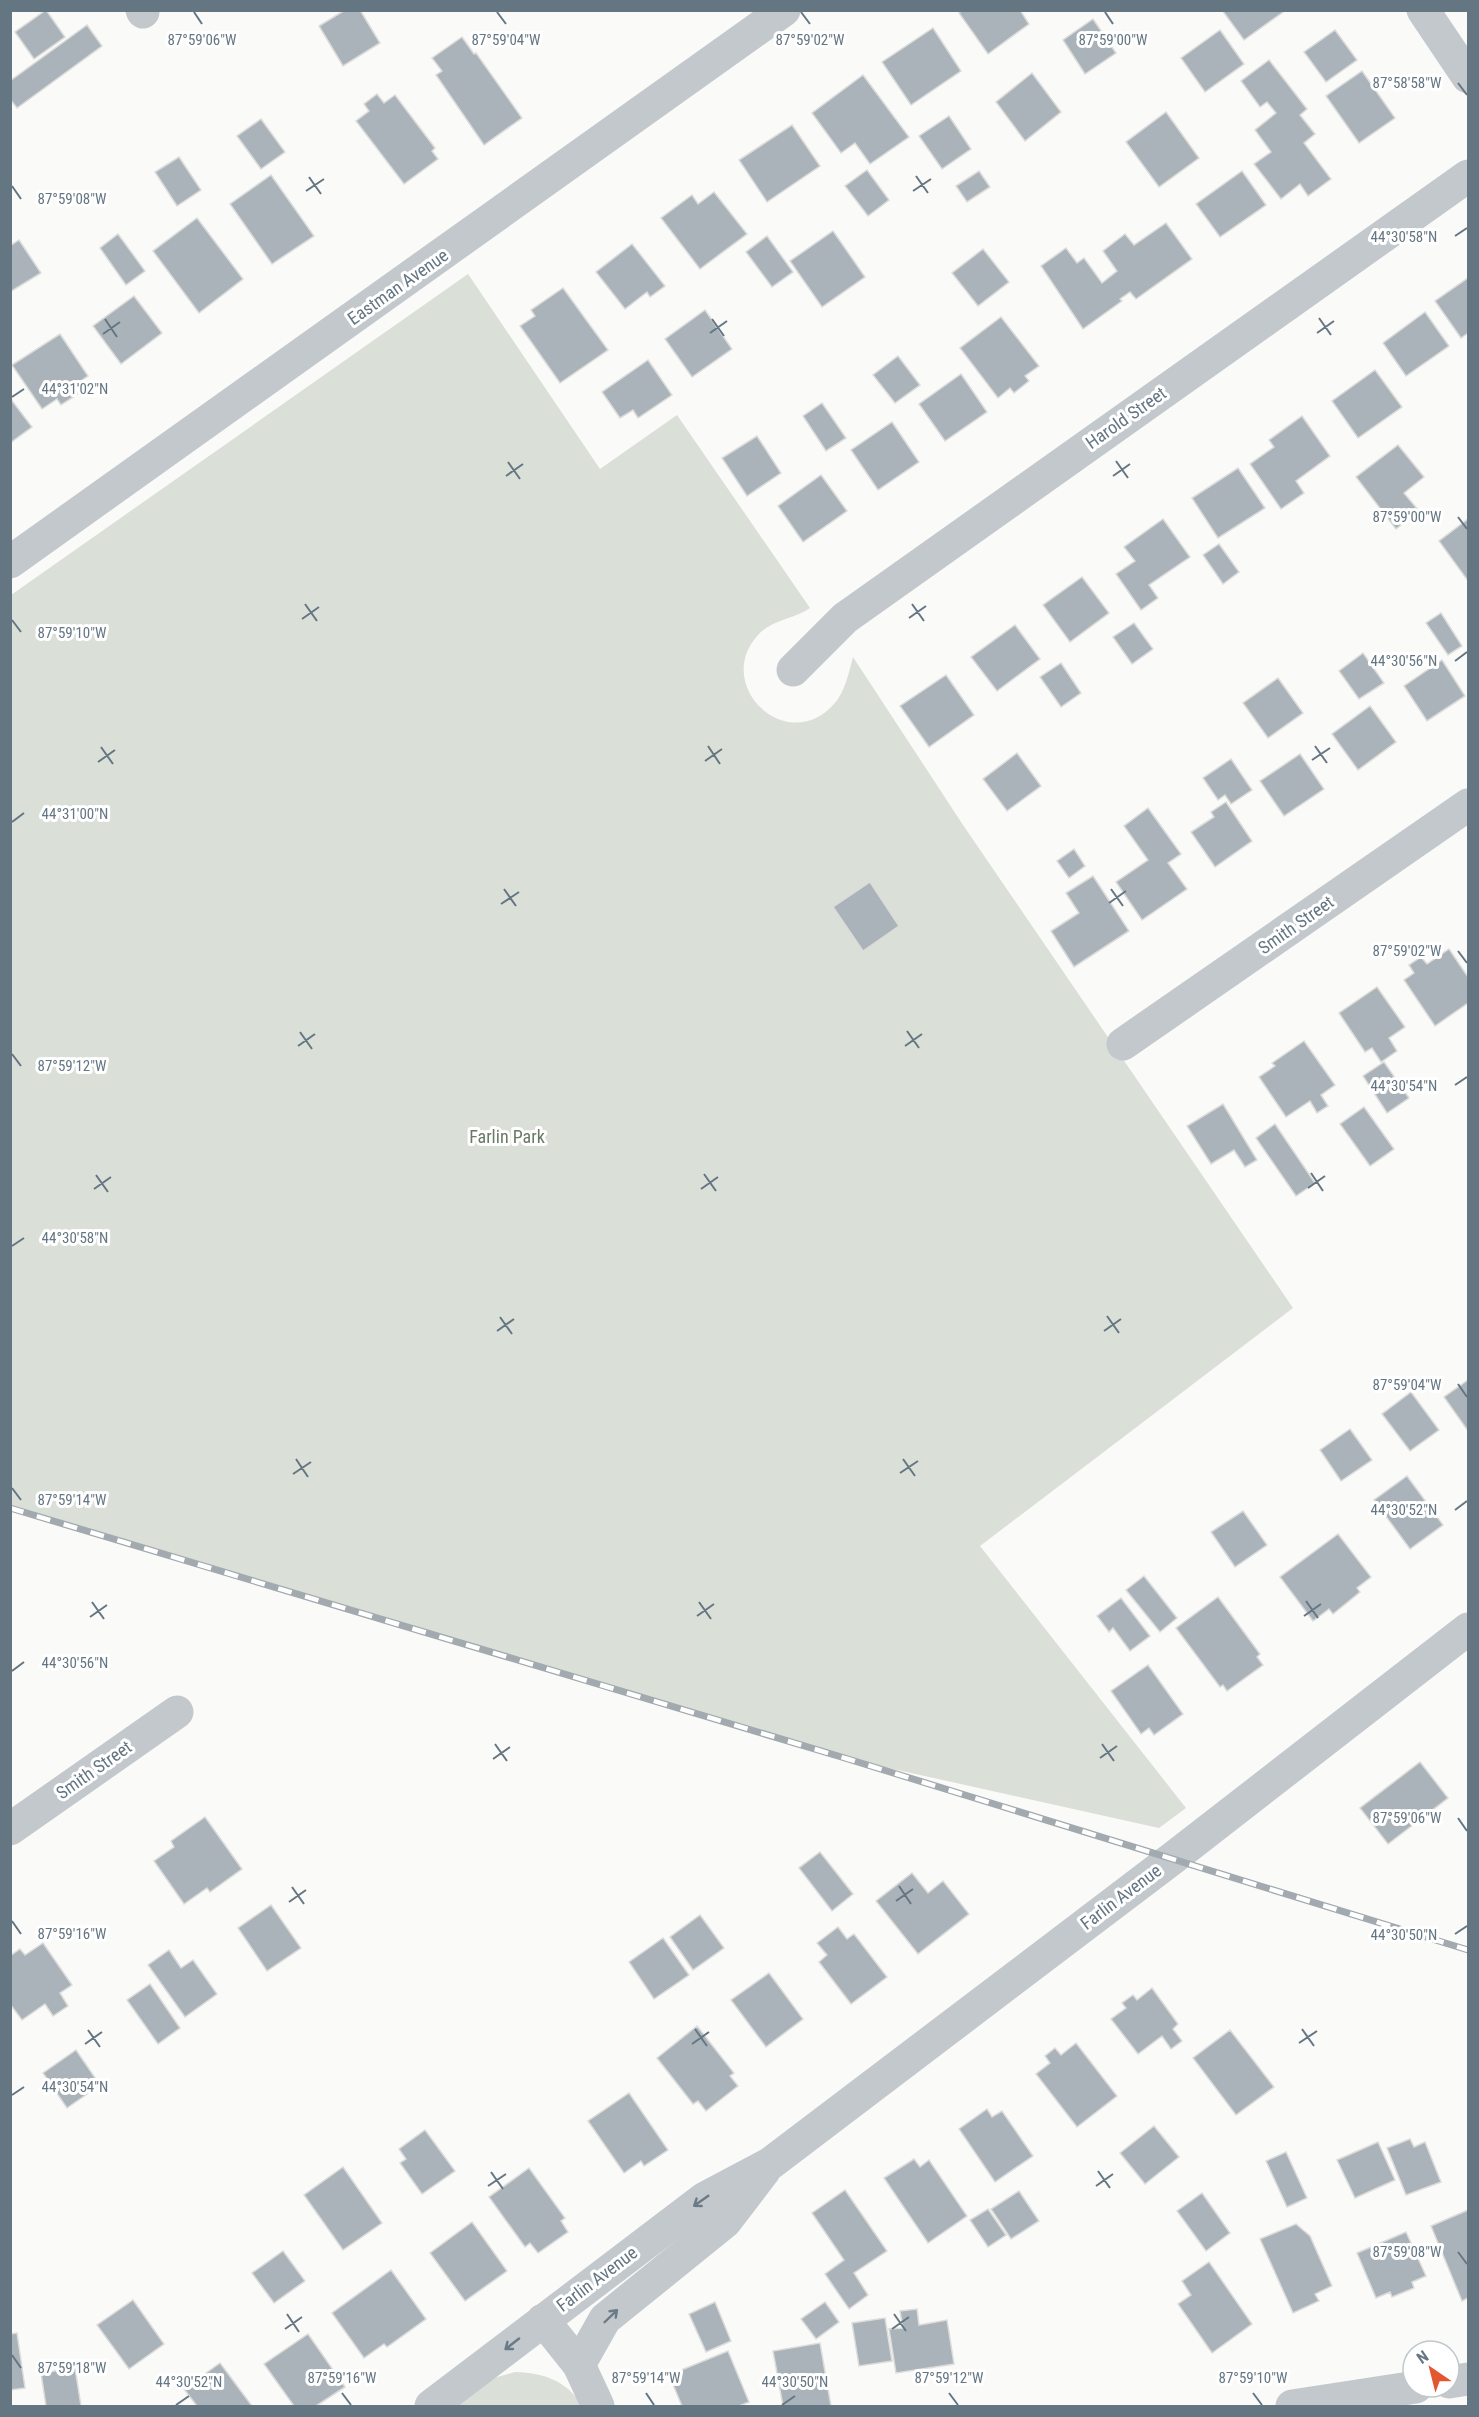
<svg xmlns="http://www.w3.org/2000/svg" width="1479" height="2417" font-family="'Roboto Condensed',sans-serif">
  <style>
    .green { fill: #dadfd7 }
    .building { fill: #aab3b9; stroke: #dcdcda; stroke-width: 1.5 }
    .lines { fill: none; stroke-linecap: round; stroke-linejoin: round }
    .street { stroke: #c3c8cc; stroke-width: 33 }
    .rail-casing { stroke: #a2aab0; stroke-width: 7 }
    .rail { stroke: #fff; stroke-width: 4.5; stroke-dasharray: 14; stroke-linecap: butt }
    .oneway { stroke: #6a7a87 }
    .ticks { fill: none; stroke: #657683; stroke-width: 2 }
    .labels { text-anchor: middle; stroke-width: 6; stroke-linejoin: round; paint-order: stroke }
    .street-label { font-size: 18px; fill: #657683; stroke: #fff }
    .park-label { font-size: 18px; fill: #687a64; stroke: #fff }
    .ticks-label { font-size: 15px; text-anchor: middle; fill: #657683; stroke: #fff; stroke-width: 6; stroke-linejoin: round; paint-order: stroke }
  </style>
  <rect width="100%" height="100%" fill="#fafaf8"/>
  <g class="green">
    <path d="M468,274L600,469L677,415L810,608C794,619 771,620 758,635C712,685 787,757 834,704C845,692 849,672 853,657L963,825L1293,1308L980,1546L1186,1808L1159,1828L848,1759L11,1508V595Z"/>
    <path d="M515,2372C545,2373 566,2381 583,2406H453L490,2379Z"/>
  </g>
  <g class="building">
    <polygon points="46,10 65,37 34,59 15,32"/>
    <polygon points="345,10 360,10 380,43 343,66 319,26"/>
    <polygon points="963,10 1020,10 1029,24 988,54 959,13"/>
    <polygon points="1222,10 1286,10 1244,40"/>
    <polygon points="1093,19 1116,53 1085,74 1063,40"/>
    <polygon points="87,25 102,46 17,108 10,99 10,81"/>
    <polygon points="933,28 961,71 911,105 882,62"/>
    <polygon points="1220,30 1244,64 1205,92 1181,58"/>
    <polygon points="1335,30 1357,60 1326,82 1304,52"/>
    <polygon points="462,37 474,54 476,53 522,118 484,145 436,75 442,71 432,58"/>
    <polygon points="1269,60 1307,109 1300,115 1315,134 1304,143 1331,179 1308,196 1300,184 1281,199 1254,164 1271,152 1255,130 1276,113 1267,102 1260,107 1241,81"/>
    <polygon points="1362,71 1395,118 1359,143 1326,96"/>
    <polygon points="1032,73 1061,112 1025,141 996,102"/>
    <polygon points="863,75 909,137 870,164 855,143 841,153 812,113"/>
    <polygon points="377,94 384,103 395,95 435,148 432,151 438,159 404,184 356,121 369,111 364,104"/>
    <polygon points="1166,112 1199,158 1159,187 1126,142"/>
    <polygon points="949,116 971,149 942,169 919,136"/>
    <polygon points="261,119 285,152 261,169 237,136"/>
    <polygon points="792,125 820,166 767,202 739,160"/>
    <polygon points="179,157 201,190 177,206 155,172"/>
    <polygon points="867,170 889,200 868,216 845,186"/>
    <polygon points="979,171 990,187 967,202 956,186"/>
    <polygon points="1242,171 1266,205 1220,237 1196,204"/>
    <polygon points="271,175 314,236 272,264 230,204"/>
    <polygon points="714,192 747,234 700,269 661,218 692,195 698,204"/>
    <polygon points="197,218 243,279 199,313 153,251"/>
    <polygon points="1166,223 1192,259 1136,299 1130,292 1120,299 1122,301 1083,329 1041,266 1066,248 1077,263 1084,258 1102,283 1117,271 1103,251 1125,234 1134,245"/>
    <polygon points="833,231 865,277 822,307 790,261"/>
    <polygon points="118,234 145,271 126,285 100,248"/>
    <polygon points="767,236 793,272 772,287 746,252"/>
    <polygon points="19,240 41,273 10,292 10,246"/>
    <polygon points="632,244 665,286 650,297 647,292 625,309 596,272"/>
    <polygon points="983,249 1009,282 978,306 952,273"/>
    <polygon points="1468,278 1468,333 1461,338 1435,301"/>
    <polygon points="563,288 608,350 560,383 520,326 535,316 531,310"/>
    <polygon points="134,296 162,333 121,364 93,326"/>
    <polygon points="705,310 732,349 692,377 665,339"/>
    <polygon points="1425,312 1449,346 1406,376 1383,343"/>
    <polygon points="1001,317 1039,366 1025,376 1029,381 1014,393 1010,388 998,398 960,348"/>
    <polygon points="60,334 88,376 73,386 78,394 61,405 57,399 42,409 12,365"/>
    <polygon points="898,356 920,385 895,403 873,375"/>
    <polygon points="648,360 672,395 638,418 633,410 620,418 602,392"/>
    <polygon points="1375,370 1402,407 1358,438 1332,401"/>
    <polygon points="961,374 987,412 945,441 919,404"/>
    <polygon points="10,398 32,427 10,443"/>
    <polygon points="822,403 846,438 826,451 803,416"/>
    <polygon points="1302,416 1330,456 1296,481 1304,493 1281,509 1250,464 1274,447 1269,440"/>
    <polygon points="892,422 919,462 878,490 851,450"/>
    <polygon points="757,436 781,473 747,496 722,458"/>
    <polygon points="1398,445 1424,477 1404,493 1419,511 1396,529 1356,477"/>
    <polygon points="1238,468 1265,508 1218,538 1192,498"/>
    <polygon points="821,475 847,511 803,542 778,506"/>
    <polygon points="1163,519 1190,557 1149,585 1158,598 1141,610 1116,574 1135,561 1124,547"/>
    <polygon points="1468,519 1468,581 1439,541"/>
    <polygon points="1219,544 1239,572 1223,584 1203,555"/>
    <polygon points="1082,577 1109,613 1070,642 1043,605"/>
    <polygon points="1441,613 1462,646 1448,655 1426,623"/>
    <polygon points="1134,623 1153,649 1132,664 1113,637"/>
    <polygon points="1015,625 1040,659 997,691 971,657"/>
    <polygon points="1363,653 1384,683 1359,699 1339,671"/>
    <polygon points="1442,660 1465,696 1427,721 1404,686"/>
    <polygon points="1061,663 1081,693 1061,707 1040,677"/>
    <polygon points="946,675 974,715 929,747 900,706"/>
    <polygon points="1278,678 1303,713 1268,738 1243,703"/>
    <polygon points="1370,706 1396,742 1358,770 1332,734"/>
    <polygon points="1017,753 1041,786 1007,811 983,779"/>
    <polygon points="1300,754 1324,789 1284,816 1260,781"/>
    <polygon points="1231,759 1252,790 1231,804 1225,795 1218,800 1203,778"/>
    <polygon points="1226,802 1252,841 1215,867 1191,832 1214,817 1211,812"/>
    <polygon points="1148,808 1181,854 1168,863 1187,889 1142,920 1116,882 1148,860 1124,826"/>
    <polygon points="1074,849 1085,866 1069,878 1057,861"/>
    <polygon points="1093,876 1129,931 1074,967 1051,931 1079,913 1066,893"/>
    <polygon points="870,882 899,926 863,951 833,907"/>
    <polygon points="1449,949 1468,977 1468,1003 1435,1026 1404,980 1414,973 1409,965 1421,957 1427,964"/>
    <polygon points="1377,987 1405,1027 1389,1038 1397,1051 1381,1062 1372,1048 1365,1052 1339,1013"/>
    <polygon points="1304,1041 1335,1085 1321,1095 1328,1106 1317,1113 1310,1101 1286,1117 1259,1077 1275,1066 1272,1063"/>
    <polygon points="1384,1062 1409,1098 1387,1113 1363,1076"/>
    <polygon points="1223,1104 1257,1160 1245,1167 1234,1150 1211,1164 1187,1126"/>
    <polygon points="1364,1107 1394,1149 1370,1166 1340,1124"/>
    <polygon points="1275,1124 1315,1183 1296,1196 1256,1138"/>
    <polygon points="1468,1380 1468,1431 1444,1397"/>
    <polygon points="1411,1392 1439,1430 1410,1451 1382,1414"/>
    <polygon points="1350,1429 1372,1460 1341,1481 1320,1450"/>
    <polygon points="1407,1476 1443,1525 1410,1549 1374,1500"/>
    <polygon points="1243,1511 1267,1545 1235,1567 1211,1532"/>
    <polygon points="1338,1534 1371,1577 1357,1588 1360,1592 1333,1614 1329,1609 1313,1621 1280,1577"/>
    <polygon points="1144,1576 1177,1618 1160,1632 1126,1590"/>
    <polygon points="1218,1597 1260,1654 1257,1657 1263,1665 1227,1691 1223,1685 1220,1687 1176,1628"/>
    <polygon points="1121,1598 1150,1636 1130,1651 1113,1628 1109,1632 1097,1616"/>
    <polygon points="1148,1665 1183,1714 1154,1735 1149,1728 1141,1734 1111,1691"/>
    <polygon points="1420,1762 1448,1798 1388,1844 1360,1808"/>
    <polygon points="205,1817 242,1869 210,1892 207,1888 184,1904 154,1861 174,1847 171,1841"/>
    <polygon points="820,1852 853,1894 832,1911 799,1868"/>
    <polygon points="912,1873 928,1893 943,1881 969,1914 918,1954 876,1901"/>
    <polygon points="271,1905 301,1948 267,1971 238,1928"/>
    <polygon points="700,1915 724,1948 693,1970 670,1937"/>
    <polygon points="838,1927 847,1939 854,1934 887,1977 851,2004 819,1962 827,1955 817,1943"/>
    <polygon points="663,1938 689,1975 654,1999 629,1962"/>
    <polygon points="43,1943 72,1985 60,1993 68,2006 53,2016 45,2004 22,2020 10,2004 10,1956 20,1949 25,1955"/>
    <polygon points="169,1950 181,1968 193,1960 217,1994 185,2017 148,1965"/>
    <polygon points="769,1973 803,2019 766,2047 731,2000"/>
    <polygon points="150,1984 180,2028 158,2044 127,2000"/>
    <polygon points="1152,1988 1178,2024 1173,2029 1182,2041 1171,2049 1162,2036 1138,2054 1111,2019 1126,2008 1122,2003 1133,1995 1137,2000"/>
    <polygon points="697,2026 734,2073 730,2076 738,2086 706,2111 698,2101 693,2104 657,2058"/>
    <polygon points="1230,2030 1274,2087 1236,2115 1193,2058"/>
    <polygon points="1076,2043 1117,2096 1077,2127 1036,2074 1050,2063 1045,2056 1055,2048 1061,2055"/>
    <polygon points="76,2050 100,2085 67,2108 43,2073"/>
    <polygon points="629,2093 668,2150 644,2166 641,2161 624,2173 588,2121"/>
    <polygon points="987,2109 992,2117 1002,2111 1033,2156 995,2182 959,2129"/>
    <polygon points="1154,2126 1179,2157 1145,2184 1120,2153"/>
    <polygon points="425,2130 455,2171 422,2194 400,2163 406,2159 399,2149"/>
    <polygon points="1410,2139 1414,2147 1425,2142 1441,2182 1406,2195 1387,2148"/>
    <polygon points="1378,2142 1395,2180 1355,2198 1337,2160"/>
    <polygon points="1286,2152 1307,2198 1287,2207 1266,2161"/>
    <polygon points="914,2159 920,2167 929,2160 967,2216 928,2243 884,2178"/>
    <polygon points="343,2167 382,2223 343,2250 304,2195"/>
    <polygon points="529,2168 565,2218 561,2221 568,2232 538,2253 530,2243 525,2247 489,2197"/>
    <polygon points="845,2190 887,2251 854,2273 868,2295 849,2309 825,2274 844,2260 812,2213"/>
    <polygon points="1019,2191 1039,2221 1011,2239 991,2209"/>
    <polygon points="1202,2193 1230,2233 1206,2251 1177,2211"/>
    <polygon points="988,2209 1006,2235 988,2247 970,2220"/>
    <polygon points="1468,2210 1468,2298 1462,2301 1431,2226"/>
    <polygon points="472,2222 507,2271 465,2301 430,2253"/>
    <polygon points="1296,2224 1310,2236 1332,2286 1315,2294 1319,2301 1293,2313 1260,2239"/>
    <polygon points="1406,2232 1426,2276 1412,2282 1414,2288 1392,2297 1390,2292 1376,2298 1357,2253"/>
    <polygon points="283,2251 305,2281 274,2303 252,2273"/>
    <polygon points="1209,2262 1252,2324 1212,2353 1178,2304 1191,2295 1182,2281"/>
    <polygon points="391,2270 426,2319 387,2347 384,2344 364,2358 332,2313"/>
    <polygon points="133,2300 164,2344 129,2369 97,2325"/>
    <polygon points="715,2302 731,2341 706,2352 689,2314"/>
    <polygon points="825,2302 839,2322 816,2339 801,2319"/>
    <polygon points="917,2309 919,2325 947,2320 954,2364 896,2373 889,2329 903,2328 900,2311"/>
    <polygon points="885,2318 892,2361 859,2366 852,2323"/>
    <polygon points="17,2333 25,2388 10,2390 10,2334"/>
    <polygon points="308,2334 345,2387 316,2406 294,2406 264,2364"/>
    <polygon points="820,2343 831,2406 783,2406 773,2351"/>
    <polygon points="728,2351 749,2402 739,2406 682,2406 669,2375"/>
    <polygon points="220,2363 252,2406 197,2406 184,2389"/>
    <polygon points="75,2368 81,2406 46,2406 41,2373"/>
  </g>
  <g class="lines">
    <g class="street">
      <polyline points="142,10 143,12"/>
      <polyline points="1423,10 1468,77"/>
      <polyline points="10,562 784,10"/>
      <polyline points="793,670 845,618 1468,176"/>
      <polyline points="1123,1044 1468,805"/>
      <polyline points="10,1829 177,1712"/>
      <polyline points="543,2320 579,2365 598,2406"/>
      <polyline points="579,2365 605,2319 725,2222 764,2171"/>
      <polyline points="1449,2382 1468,2379"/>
      <polyline points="431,2406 705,2198 771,2163 1173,1858 1468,1629"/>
      <polyline points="1292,2406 1416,2387"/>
    </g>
    <g class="rail-casing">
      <polyline id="rail" points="10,1508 848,1759 1468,1950"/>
    </g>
    <use href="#rail" class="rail"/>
  </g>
  <defs><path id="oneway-shaft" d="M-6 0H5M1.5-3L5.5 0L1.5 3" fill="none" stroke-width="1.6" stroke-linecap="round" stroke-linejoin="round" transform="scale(1.5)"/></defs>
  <g class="oneway">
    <use href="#oneway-shaft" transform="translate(701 2201) rotate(145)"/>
    <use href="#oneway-shaft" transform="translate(611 2316) rotate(-44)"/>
    <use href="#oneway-shaft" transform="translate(512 2344) rotate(142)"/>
  </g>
  <path class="ticks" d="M194,12L202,24M497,12L506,24M801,12L810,24M1105,12L1113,24M1458,83L1467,95M916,176L928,193M309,177L321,194M12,186L21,199M306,191L324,179M913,191L931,179M1455,236L1467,228M1319,318L1331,335M105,319L117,337M712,319L724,336M710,333L727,321M1317,333L1334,321M103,334L120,322M12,397L24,389M1116,461L1128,478M508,462L520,479M506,476L523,464M1113,476L1130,464M1458,517L1467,529M305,604L317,621M912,604L924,621M909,618L926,606M302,619L319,607M12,620L21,632M1455,661L1467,652M708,746L720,764M1315,746L1327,763M101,747L113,764M1312,760L1330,748M705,761L722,749M98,762L115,750M12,822L24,813M504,889L516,906M1111,889L1123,906M1109,903L1126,891M501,904L519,892M1458,951L1467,963M907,1031L919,1048M300,1032L312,1049M298,1046L315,1034M905,1046L922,1034M12,1054L21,1066M1455,1085L1467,1077M1311,1173L1323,1191M704,1174L716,1191M96,1175L108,1192M1308,1188L1325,1176M94,1189L111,1177M701,1189L718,1177M12,1246L24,1238M1107,1316L1119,1333M500,1317L512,1334M497,1331L514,1319M1104,1331L1121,1319M1458,1384L1467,1397M296,1459L308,1477M903,1459L915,1476M900,1473L918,1461M293,1474L311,1462M12,1488L21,1500M1455,1510L1467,1501M1306,1601L1318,1618M92,1602L104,1619M699,1602L711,1619M697,1616L714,1604M1304,1616L1321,1604M90,1617L107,1605M12,1671L24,1662M495,1744L507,1761M1102,1744L1114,1761M1100,1758L1117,1746M493,1759L510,1747M1458,1818L1467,1831M899,1886L911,1904M292,1887L304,1904M896,1901L913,1889M289,1902L306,1890M12,1921L21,1934M1455,1934L1467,1926M695,2029L707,2046M1302,2029L1314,2046M88,2030L100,2047M1299,2043L1317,2031M85,2044L102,2032M692,2044L709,2032M12,2095L24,2087M1098,2171L1110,2188M491,2172L503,2189M488,2186L506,2174M1096,2186L1113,2174M1458,2252L1467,2264M287,2314L299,2332M894,2314L906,2331M285,2329L302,2317M892,2329L909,2317M12,2355L21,2368M342,2393L351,2405M646,2393L654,2405M949,2393L958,2405M1253,2393L1262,2405M176,2405L189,2396M782,2405L795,2396"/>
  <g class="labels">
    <g class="street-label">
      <text transform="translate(398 287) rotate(-35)" y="6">Eastman Avenue</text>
      <text transform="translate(1126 418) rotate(-35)" y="6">Harold Street</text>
      <text transform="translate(1296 925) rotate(-35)" y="6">Smith Street</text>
      <text transform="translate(94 1770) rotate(-35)" y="6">Smith Street</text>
      <text transform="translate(1121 1897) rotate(-37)" y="6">Farlin Avenue</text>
      <text transform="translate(597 2279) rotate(-37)" y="6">Farlin Avenue</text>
    </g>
    <g class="park-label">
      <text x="507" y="1143">Farlin Park</text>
    </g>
  </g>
  <g class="ticks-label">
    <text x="506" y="45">87°59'04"W</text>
    <text x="810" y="45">87°59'02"W</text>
    <text x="1113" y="45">87°59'00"W</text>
    <text x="202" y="45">87°59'06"W</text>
    <text x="1407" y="88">87°58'58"W</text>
    <text x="72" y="204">87°59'08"W</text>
    <text x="1404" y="242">44°30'58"N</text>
    <text x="75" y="394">44°31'02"N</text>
    <text x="1407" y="522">87°59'00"W</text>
    <text x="72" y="638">87°59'10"W</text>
    <text x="1404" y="666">44°30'56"N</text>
    <text x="75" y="819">44°31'00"N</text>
    <text x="1407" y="956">87°59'02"W</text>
    <text x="72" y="1071">87°59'12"W</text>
    <text x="1404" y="1091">44°30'54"N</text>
    <text x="75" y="1243">44°30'58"N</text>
    <text x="1407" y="1390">87°59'04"W</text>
    <text x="72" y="1505">87°59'14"W</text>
    <text x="1404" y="1515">44°30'52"N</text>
    <text x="75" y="1668">44°30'56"N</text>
    <text x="1407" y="1823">87°59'06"W</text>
    <text x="72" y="1939">87°59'16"W</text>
    <text x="1404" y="1940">44°30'50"N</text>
    <text x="75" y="2092">44°30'54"N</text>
    <text x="1407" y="2257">87°59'08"W</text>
    <text x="72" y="2373">87°59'18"W</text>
    <text x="342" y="2383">87°59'16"W</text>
    <text x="646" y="2383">87°59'14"W</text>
    <text x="949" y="2383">87°59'12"W</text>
    <text x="1253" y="2383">87°59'10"W</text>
    <text x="189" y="2387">44°30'52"N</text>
    <text x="795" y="2387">44°30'50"N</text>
  </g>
  <rect width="1479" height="2417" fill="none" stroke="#657683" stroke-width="24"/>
  <g transform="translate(1431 2369) rotate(325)"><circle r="28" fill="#ffffff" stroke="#c1c8cd" stroke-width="1.5"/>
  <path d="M0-4.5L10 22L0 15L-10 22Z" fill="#e4572e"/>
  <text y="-9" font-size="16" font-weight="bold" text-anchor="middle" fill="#657683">N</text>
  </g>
</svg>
